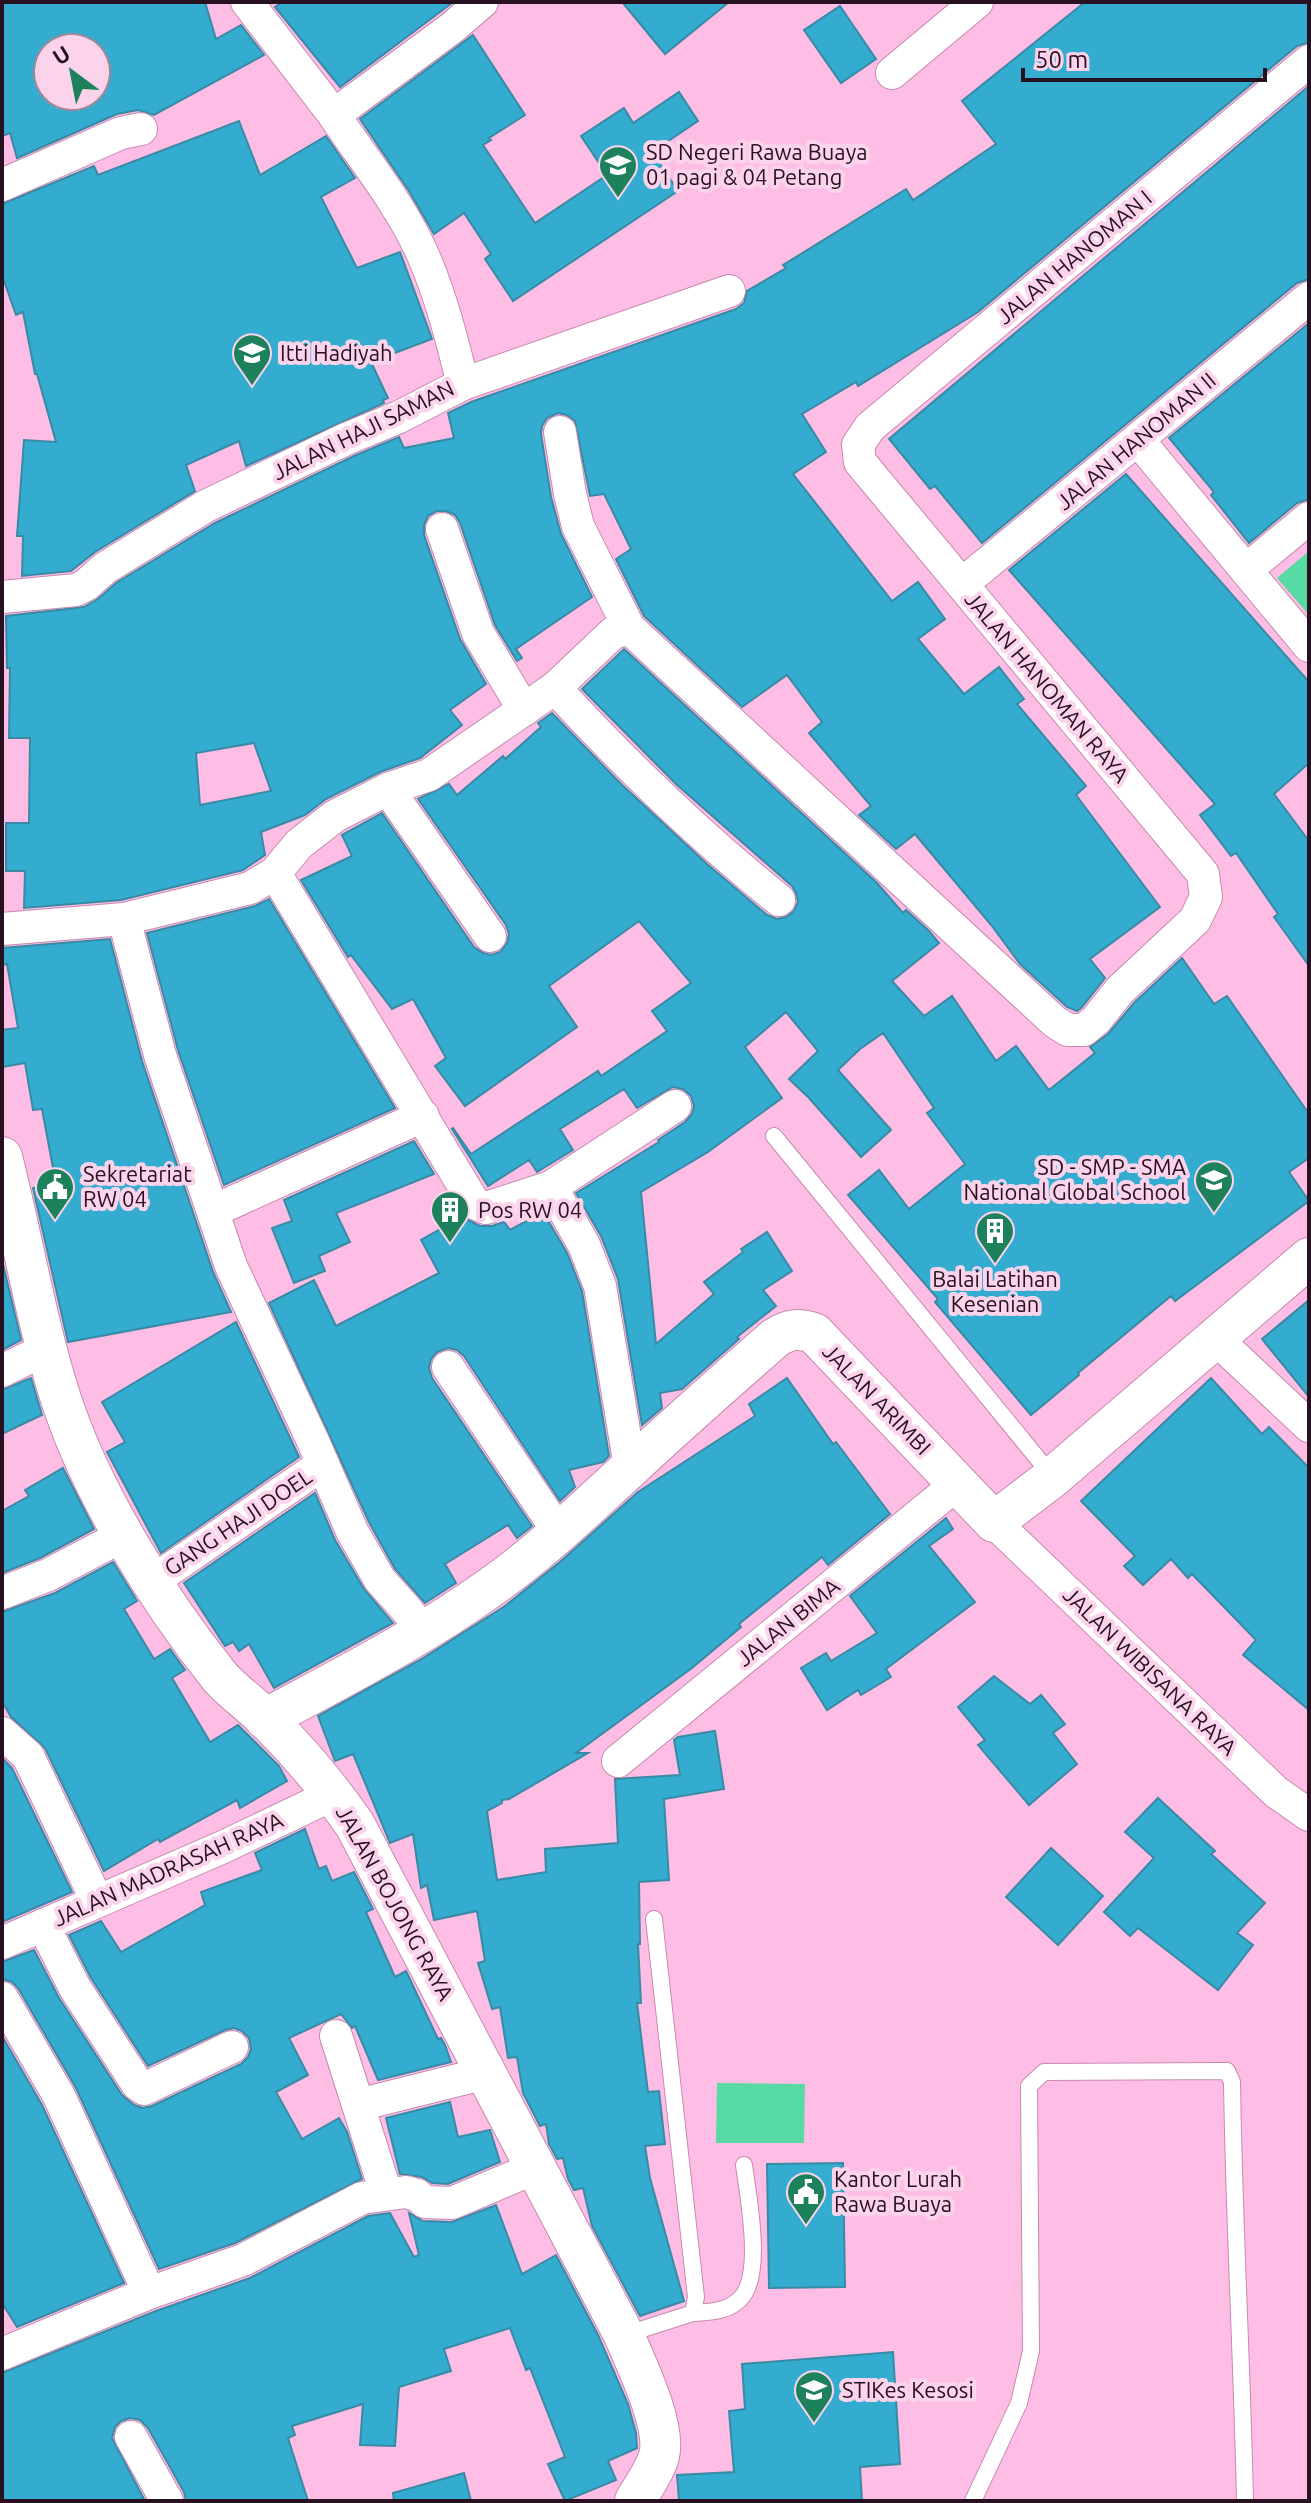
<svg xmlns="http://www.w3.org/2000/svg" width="1311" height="2503" font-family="Ubuntu,sans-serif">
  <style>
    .green { fill: #57daa3 }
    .building { fill: #33acd0; stroke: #388aa5; stroke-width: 2; fill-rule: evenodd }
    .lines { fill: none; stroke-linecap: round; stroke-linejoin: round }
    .service-casing { stroke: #c78aaf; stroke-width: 18 }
    .minor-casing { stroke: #c78aaf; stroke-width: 34 }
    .tertiary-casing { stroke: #c78aaf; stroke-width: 42 }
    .service { stroke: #fff; stroke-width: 16 }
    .minor { stroke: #fff; stroke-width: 32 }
    .tertiary { stroke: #fff; stroke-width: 40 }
    .labels { text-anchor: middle; stroke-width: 8; stroke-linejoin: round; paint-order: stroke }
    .poi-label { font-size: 22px; fill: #27101f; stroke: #fbd4eb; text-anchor: start }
    .street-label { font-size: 22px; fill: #27101f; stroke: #fbd4eb }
  </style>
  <rect width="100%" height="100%" fill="#febde4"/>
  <g class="green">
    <polygon points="1309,551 1309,615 1277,578"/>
    <polygon points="717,2083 805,2084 804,2143 716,2143"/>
  </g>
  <g class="building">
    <path d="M2,2H205L216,39L241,25L264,55L154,115L138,110L117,114L17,158L10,133L2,136ZM48,48H96V96H48Z"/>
    <polygon points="283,2 451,2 452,3 340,87 275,7"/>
    <polygon points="622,2 729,2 665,54"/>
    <path d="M1085,2H1309V42L1297,46L978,312L858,386L856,382L802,414L826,452L793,474L892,601L918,582L945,619L918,639L964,694L999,667L1024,699L1017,704L1086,786L1076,795L1160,907L1090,959L1105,978L1082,1007L1077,1011L1067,1007L1020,964L992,926L915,834L896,849L859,815L871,806L809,733L822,722L787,675L742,707L644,616L616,559L631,549L604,494L590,496L575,421L567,415L558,413L547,418L542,426L541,434L551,497L561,534L592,597L516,649L522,658L517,661L495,625L460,523L455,515L446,511H437L428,516L424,525V535L460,639L486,684L450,710L462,725L420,758L380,772L326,799L305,815L261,832L265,855L243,870L121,900L24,908L25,871H6V823H29L30,738H9L10,668H7L6,616L84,607L98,599L116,583L215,523L354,456L399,437L404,448L454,438L448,413L471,402L736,309L744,303L747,291L786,268L783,265L906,189L913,200L996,144L962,101ZM254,743L271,791L200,805L196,753Z"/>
    <polygon points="840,6 876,59 841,83 804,30"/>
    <polygon points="473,35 525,115 489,138 491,140 483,145 535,223 607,175 581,136 624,108 633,123 679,92 698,121 652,152 678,191 513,301 485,259 491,254 464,213 434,234 409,191 360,119"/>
    <polygon points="1309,86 1309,279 1297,283 982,543 935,486 930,489 889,439"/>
    <polygon points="239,121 260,175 326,136 355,178 321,197 357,268 400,252 432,339 371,362 388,398 383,400 384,403 246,466 239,441 186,465 195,491 95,552 71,571 22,576 23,536 17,536 24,440 56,442 37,374 35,374 23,312 16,315 2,275 2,204 94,166 98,175"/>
    <polygon points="1309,323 1309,499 1297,503 1249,543 1211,495 1214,492 1169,438"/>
    <polygon points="1126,474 1309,682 1309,763 1274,794 1309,841 1309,966 1274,917 1278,914 1236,853 1231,856 1200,815 1215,804 1009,570"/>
    <polygon points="624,649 877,883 903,913 906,910 929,931 939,943 892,981 924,1016 952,996 996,1061 1016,1046 1049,1090 1095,1053 1090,1047 1108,1034 1134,1003 1182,958 1214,1004 1227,996 1309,1114 1309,1158 1289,1172 1309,1201 1175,1301 1171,1296 1078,1373 1079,1375 1031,1415 935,1302 938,1299 848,1195 879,1170 909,1209 965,1164 927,1113 934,1108 883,1033 860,1049 838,1070 891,1130 861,1157 809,1098 789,1079 818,1051 786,1012 745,1047 782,1098 708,1152 641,1192 656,1344 714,1294 704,1282 743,1252 741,1249 767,1232 792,1271 763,1290 776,1306 737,1337 739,1339 682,1389 660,1393 662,1408 642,1425 618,1279 601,1236 576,1193 659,1142 658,1140 685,1122 692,1114 694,1106 691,1096 683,1089 673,1087 637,1108 624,1089 560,1129 573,1150 537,1172 529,1160 488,1186 452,1129 453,1128 471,1154 598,1071 601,1076 667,1031 652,1011 691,983 639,921 549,986 577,1027 465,1106 435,1066 446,1058 413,999 392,1009 351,955 348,957 301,880 352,856 342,835 382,813 474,947 483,953 491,955 500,952 507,943 509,934 506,925 418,799 449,784 457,795 503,756 505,759 541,727 538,723 552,713 622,785 707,864 767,915 777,919 786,917 794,911 798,902 796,893 792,886 676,784 582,689"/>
    <polygon points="269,899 395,1108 224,1185 178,1050 147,933 255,906"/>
    <polygon points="110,939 142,1061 213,1272 231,1312 68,1342 33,1188 56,1184 42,1109 33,1110 25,1063 2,1067 2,1030 18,1028 7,964 2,965 2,948"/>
    <polygon points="414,1141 434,1174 336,1213 350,1242 319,1256 325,1271 294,1283 272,1228 292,1221 284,1200"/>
    <polygon points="543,1212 567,1253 582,1291 609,1456 603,1462 569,1470 575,1487 560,1501 464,1356 457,1350 448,1348 437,1352 431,1359 429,1368 432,1378 532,1526 517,1538 508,1525 445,1564 456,1583 425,1603 395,1569 369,1522 269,1303 314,1280 336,1326 439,1273 421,1240 462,1217 480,1226 492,1226 504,1222 510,1230"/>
    <polygon points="2,1260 21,1340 2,1350"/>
    <polygon points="1309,1300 1309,1397 1262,1339"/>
    <polygon points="236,1322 299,1457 161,1553 107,1452 125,1442 102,1402"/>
    <polygon points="31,1378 42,1415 2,1434 2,1390"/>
    <polygon points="787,1378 833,1444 836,1442 890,1514 828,1565 822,1557 739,1624 741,1627 692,1668 576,1753 588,1753 509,1799 502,1800 502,1803 487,1811 497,1880 546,1872 545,1849 618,1843 615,1779 680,1775 674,1740 678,1737 715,1731 724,1789 664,1799 669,1880 639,1882 640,1944 638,1944 641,2003 637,2003 648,2092 659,2091 665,2144 645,2146 650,2178 684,2301 640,2316 592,2226 583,2188 574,2190 568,2179 563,2158 557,2159 549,2144 546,2124 540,2126 523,2093 517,2057 508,2058 500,2007 492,2009 478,1963 485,1961 477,1911 434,1920 427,1885 421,1888 413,1834 390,1843 353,1754 335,1761 318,1716 420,1660 505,1606 560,1562 638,1492 755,1416 749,1404"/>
    <polygon points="1211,1378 1262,1434 1269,1427 1309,1468 1309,1710 1243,1655 1256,1640 1192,1574 1188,1578 1171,1559 1143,1585 1124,1566 1135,1556 1081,1501"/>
    <polygon points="63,1468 94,1529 40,1558 2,1573 2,1511 29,1496 25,1490"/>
    <polygon points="315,1493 335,1540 364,1589 393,1623 274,1688 249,1644 239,1651 233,1642 225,1646 184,1583"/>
    <polygon points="946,1518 953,1529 929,1546 975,1602 886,1669 891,1677 861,1695 858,1690 827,1710 801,1668 826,1653 831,1661 877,1633 850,1596"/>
    <polygon points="113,1562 137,1601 124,1609 154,1659 170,1649 185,1670 172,1678 210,1742 238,1725 279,1766 287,1781 240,1808 237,1800 160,1842 158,1839 104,1871 45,1748 11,1717 2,1701 2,1612 55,1593"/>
    <polygon points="994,1676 1030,1704 1041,1695 1065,1724 1053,1733 1077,1764 1029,1805 978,1745 985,1740 958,1707"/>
    <polygon points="2,1758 12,1768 72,1892 2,1922"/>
    <polygon points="1158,1798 1215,1851 1211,1854 1265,1903 1237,1933 1253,1945 1218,1990 1138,1928 1130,1936 1104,1912 1154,1858 1125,1832"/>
    <polygon points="305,1829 319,1869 326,1866 332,1881 354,1872 373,1909 366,1912 395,1977 406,1971 438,2039 441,2038 445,2045 451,2062 378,2080 355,2026 352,2028 341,2014 289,2038 308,2075 276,2092 302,2139 339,2118 347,2132 362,2179 235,2243 159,2269 76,2088 18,1988 12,1982 2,1979 2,1962 34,1950 59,1998 122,2095 134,2105 143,2108 152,2106 241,2064 248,2057 251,2049 249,2038 242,2031 234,2028 225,2030 148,2066 91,1978 69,1935 101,1921 121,1952 205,1905 201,1892 262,1870 255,1853"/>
    <polygon points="1051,1848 1103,1896 1058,1945 1006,1897"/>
    <polygon points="2,2036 42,2105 124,2283 17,2327 2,2303"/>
    <polygon points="450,2102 458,2137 490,2130 500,2162 448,2184 432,2183 422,2177 400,2174 386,2118"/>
    <polygon points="843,2163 845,2287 769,2288 767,2164"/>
    <polygon points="496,2205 522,2274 556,2255 598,2335 628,2404 636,2433 637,2448 608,2461 616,2480 565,2501 548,2464 565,2457 530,2368 526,2370 510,2328 444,2349 451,2371 399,2387 395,2446 360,2445 363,2404 292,2426 295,2435 288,2438 308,2501 186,2501 184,2492 148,2428 140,2420 130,2418 121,2421 115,2427 112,2438 145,2501 2,2501 2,2373 156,2311 250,2278 368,2216 390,2213 414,2257 419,2255 409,2213 423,2221 452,2222"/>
    <polygon points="893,2352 900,2464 860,2467 862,2501 679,2501 677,2475 734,2472 729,2411 745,2409 742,2364"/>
    <polygon points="464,2473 471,2501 394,2501 393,2493"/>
  </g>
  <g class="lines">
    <g class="service-casing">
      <g id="service">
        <polyline points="774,1136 1052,1476"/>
        <path d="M693,2313C710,2312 727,2312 740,2299C764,2276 748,2196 744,2165"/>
        <polyline points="624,2335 693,2313 696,2297 654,1919"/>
        <path d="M973,2501L1019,2403L1031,2351L1029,2086L1044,2072L1227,2071L1232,2082C1234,2222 1242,2361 1245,2501"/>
      </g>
    </g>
    <g class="minor-casing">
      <g id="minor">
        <polyline points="247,2 334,115"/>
        <polyline points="892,73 977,2"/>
        <polyline points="2,185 121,133 141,129"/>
        <polyline points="463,384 729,291"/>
        <polyline points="560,432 570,494 578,526 629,628"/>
        <polyline points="1138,440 1309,646"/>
        <polyline points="442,529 478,633 524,710"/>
        <polyline points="1246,570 1309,518"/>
        <polyline points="962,584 1309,298"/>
        <path d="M2,597L76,590L86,585L105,568L206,506L346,439L399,417L463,384C452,340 441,296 423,255C401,205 364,160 334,115L453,27L482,2"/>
        <path d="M555,688C625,764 698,835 779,900"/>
        <polyline points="388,789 490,936"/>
        <polyline points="275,873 474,1203 486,1208 551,1187 675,1106"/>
        <polyline points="124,919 160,1055 231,1266 312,1439 352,1531 380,1580 407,1610 423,1632"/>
        <polyline points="2,929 124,919 250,888 275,873 299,844 335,816 388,789 429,775 555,688 613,633 629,628 1055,1022 1068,1030 1084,1030 1096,1020 1120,990 1195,920 1206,897 1203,874 860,462 858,445 870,427 1309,61"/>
        <polyline points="551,1187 584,1245 600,1286 630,1467"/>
        <polyline points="213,1211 423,1116"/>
        <polyline points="1216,1339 1309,1426"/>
        <polyline points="448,1367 560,1534"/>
        <polyline points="2,1371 48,1348"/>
        <polyline points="994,1522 1276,1792 1309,1815"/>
        <polyline points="153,1581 323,1464"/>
        <polyline points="2,1593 48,1575 124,1535"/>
        <polyline points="2,1733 28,1756 97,1901"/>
        <polyline points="618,1761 957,1484"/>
        <polyline points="43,1925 75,1988 138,2085 144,2089 232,2047"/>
        <polyline points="2,1943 223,1847 334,1794"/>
        <polyline points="2,1998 59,2096 149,2293"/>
        <polyline points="336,2036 358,2105"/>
        <polyline points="386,2193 358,2105 486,2073"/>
        <polyline points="2,2354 149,2293 243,2260 362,2198 406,2192 417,2195 425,2202 452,2203 535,2168"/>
        <polyline points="131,2437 167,2501"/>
      </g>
    </g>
    <g class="tertiary-casing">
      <g id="tertiary">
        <path d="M2,1157C22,1235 35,1316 59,1393C89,1489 157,1599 220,1677C233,1692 251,1704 265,1718C298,1751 329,1787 355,1825L624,2335C636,2364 667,2426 659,2456C655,2471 643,2487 635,2501"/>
        <path d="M265,1719C343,1677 420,1638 491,1587C541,1552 585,1509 630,1468C677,1424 726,1381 775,1338C789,1329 798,1328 814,1333L994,1522L1053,1477L1309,1258"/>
      </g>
    </g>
    <use href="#service" class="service"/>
    <use href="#minor" class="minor"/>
    <use href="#tertiary" class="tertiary"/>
  </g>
  <defs>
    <g id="school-pin" transform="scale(2)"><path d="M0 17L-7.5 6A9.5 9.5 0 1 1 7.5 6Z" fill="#1d825c" stroke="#fbd4eb"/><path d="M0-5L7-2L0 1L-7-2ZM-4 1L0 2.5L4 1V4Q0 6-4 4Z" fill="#fff"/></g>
    <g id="civic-pin" transform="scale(2)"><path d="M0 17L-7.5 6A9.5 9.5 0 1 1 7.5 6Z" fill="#1d825c" stroke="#fbd4eb"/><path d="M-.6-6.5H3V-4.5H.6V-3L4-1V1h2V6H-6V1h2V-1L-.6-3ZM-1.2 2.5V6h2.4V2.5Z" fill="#fff"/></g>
    <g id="building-pin" transform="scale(2)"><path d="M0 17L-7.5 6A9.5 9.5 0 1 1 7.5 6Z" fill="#1d825c" stroke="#fbd4eb"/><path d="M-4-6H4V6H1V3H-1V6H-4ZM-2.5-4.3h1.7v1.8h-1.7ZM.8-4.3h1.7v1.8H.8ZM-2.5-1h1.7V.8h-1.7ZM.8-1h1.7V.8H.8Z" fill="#fff"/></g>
    <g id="university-pin" transform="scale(2)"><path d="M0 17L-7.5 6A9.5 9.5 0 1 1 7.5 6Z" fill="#1d825c" stroke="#fbd4eb"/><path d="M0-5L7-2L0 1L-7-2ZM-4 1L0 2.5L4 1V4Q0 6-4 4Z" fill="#fff"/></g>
  </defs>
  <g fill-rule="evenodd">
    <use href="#school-pin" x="618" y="165"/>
    <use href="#school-pin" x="252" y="353"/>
    <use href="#school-pin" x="1214" y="1180"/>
    <use href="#civic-pin" x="55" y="1187"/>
    <use href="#building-pin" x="450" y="1210"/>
    <use href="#building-pin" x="995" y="1231"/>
    <use href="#civic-pin" x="806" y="2192"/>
    <use href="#university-pin" x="814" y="2390"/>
  </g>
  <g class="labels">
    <g class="poi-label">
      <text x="646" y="160">SD Negeri Rawa Buaya<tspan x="646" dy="25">01 pagi &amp; 04 Petang</tspan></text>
      <text x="280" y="361">Itti Hadiyah</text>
      <text x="1186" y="1175" text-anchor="end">SD - SMP - SMA<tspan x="1186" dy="25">National Global School</tspan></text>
      <text x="83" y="1182">Sekretariat<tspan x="83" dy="25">RW 04</tspan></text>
      <text x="478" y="1218">Pos RW 04</text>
      <text x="995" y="1287" text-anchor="middle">Balai Latihan<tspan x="995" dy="25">Kesenian</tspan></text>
      <text x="834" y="2187">Kantor Lurah<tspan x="834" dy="25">Rawa Buaya</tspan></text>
      <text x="842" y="2398">STIKes Kesosi</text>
    </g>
    <g class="street-label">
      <text transform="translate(1074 257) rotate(-40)" y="8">JALAN HANOMAN I</text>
      <text transform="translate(363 430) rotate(-26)" y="8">JALAN HAJI SAMAN</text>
      <text transform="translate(1136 441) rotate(-40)" y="8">JALAN HANOMAN II</text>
      <text transform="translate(1047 687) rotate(50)" y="8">JALAN HANOMAN RAYA</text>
      <text transform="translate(877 1399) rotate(46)" y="8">JALAN ARIMBI</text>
      <text transform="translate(238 1522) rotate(-34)" y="8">GANG HAJI DOEL</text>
      <text transform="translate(788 1622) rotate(-39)" y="8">JALAN BIMA</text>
      <text transform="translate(1150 1671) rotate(44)" y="8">JALAN WIBISANA RAYA</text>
      <text transform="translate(168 1869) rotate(-24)" y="8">JALAN MADRASAH RAYA</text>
      <text transform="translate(395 1903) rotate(61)" y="8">JALAN BOJONG RAYA</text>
    </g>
  </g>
  <rect width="1311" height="2503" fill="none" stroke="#27101f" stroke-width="8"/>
  <g transform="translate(72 72) rotate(328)"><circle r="38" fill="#fbd4eb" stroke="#a68699" stroke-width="2"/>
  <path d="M0-6L14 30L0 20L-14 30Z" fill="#1d825c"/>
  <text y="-12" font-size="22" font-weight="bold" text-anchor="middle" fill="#27101f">U</text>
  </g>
  <path d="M1023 68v12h242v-12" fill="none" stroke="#27101f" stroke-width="4"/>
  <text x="1035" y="68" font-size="24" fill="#27101f" stroke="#fbd4eb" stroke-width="6" paint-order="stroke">50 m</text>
</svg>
